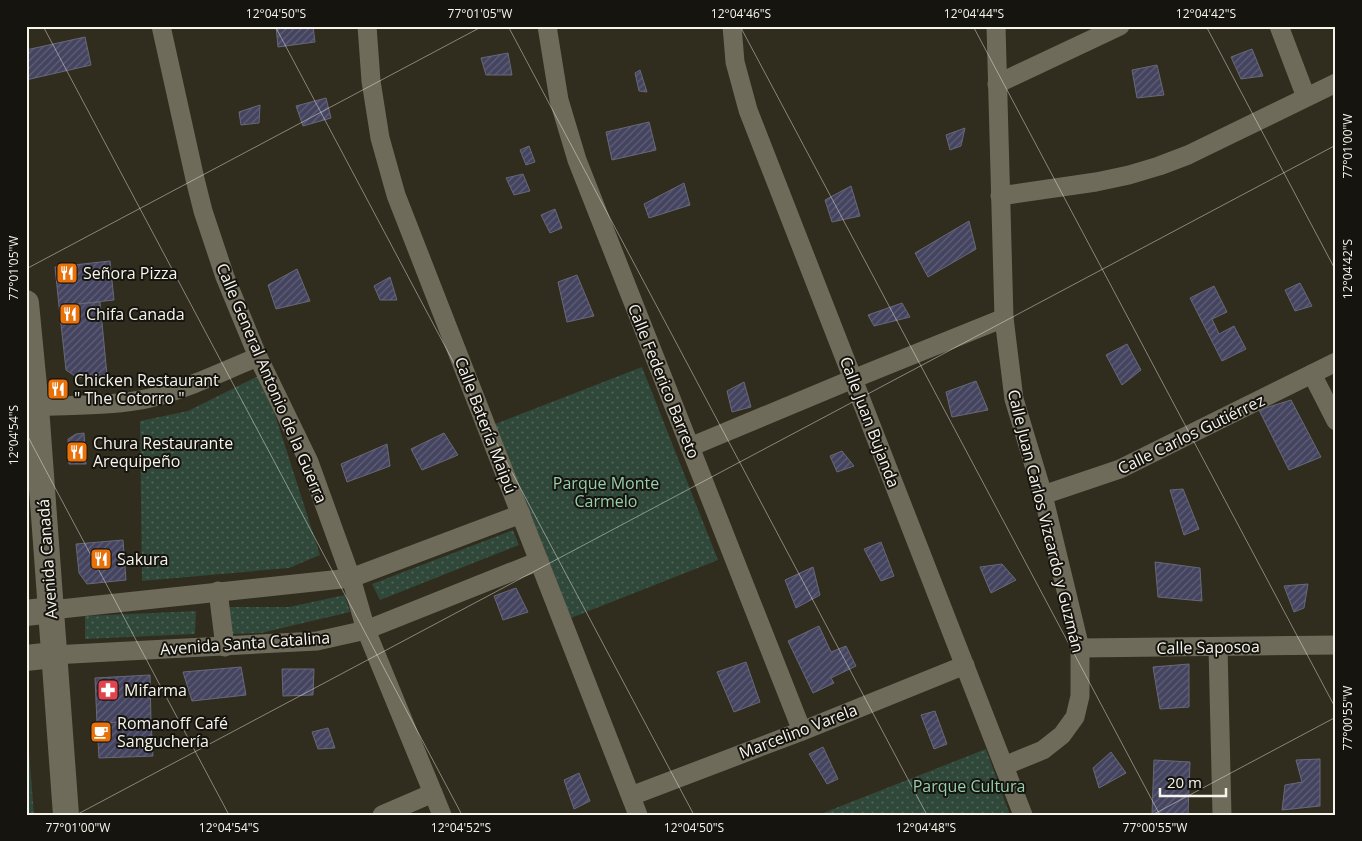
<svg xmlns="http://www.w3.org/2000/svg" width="1362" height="841" font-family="'Open Sans',sans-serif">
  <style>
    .green { fill: url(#green-dots) }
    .building { fill: url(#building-hatch); stroke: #686878 }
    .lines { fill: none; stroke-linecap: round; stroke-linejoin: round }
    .street { stroke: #6f6b5b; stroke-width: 19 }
    .secondary { stroke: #6f6b5b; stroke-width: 26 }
    .ticks { fill: none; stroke: #f6f4eb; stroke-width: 1; stroke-opacity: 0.45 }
    .labels { text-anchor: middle; stroke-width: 4; stroke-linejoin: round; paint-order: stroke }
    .poi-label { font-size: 16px; fill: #f6f4eb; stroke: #16140e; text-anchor: start }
    .street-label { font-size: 16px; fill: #f6f4eb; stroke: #16140e }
    .park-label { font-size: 16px; fill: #96cfac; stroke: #16140e }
    .neatline { fill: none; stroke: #f6f4eb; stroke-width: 2 }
    .ticks-label { font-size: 12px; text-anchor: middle; fill: #f6f4eb }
  </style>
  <defs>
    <pattern id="green-dots" width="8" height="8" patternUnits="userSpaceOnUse" patternTransform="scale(1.25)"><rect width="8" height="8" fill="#304839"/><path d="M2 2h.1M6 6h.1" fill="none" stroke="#4f6356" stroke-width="1.8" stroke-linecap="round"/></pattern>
    <pattern id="building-hatch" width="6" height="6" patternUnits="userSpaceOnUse" patternTransform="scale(1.25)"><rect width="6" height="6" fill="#454460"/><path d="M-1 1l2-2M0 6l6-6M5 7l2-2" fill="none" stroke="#606077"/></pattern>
  </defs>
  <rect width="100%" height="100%" fill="#302c1e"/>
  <g class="green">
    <polygon points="642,367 718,560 571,618 495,424"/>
    <polygon points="262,374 320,555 289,568 142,581 140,421 188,411"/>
    <polygon points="513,530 519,545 380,600 372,584"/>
    <polygon points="345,595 350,612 261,633 227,634 225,607 289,607"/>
    <polygon points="196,611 195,634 85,639 85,616"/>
    <polygon points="26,713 34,815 26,815"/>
    <polygon points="986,749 1010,815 818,815"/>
  </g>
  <g class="building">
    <polygon points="276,26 313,26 315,42 278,47"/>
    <polygon points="85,37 91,65 26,80 26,50"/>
    <polygon points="1252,49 1263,76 1241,79 1231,57"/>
    <polygon points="508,53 512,75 486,75 481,58"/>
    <polygon points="1157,65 1164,95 1137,98 1132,70"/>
    <polygon points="640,70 647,92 639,91 635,73"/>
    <polygon points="326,98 331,118 303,126 296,106"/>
    <polygon points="260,105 259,123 241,125 239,112"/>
    <polygon points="649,122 656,150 612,160 606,132"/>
    <polygon points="965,128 961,146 950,150 946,135"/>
    <polygon points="529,146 535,162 526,165 520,150"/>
    <polygon points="523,174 530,191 514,195 506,178"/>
    <polygon points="684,183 690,205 649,218 644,204"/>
    <polygon points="851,186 860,216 832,222 825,200"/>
    <polygon points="555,209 562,228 550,233 541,215"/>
    <polygon points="969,221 976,249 928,277 915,253"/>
    <polygon points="110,261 114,300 59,306 55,267"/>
    <polygon points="297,269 310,301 276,309 268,285"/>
    <polygon points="577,275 594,316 567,322 558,282"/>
    <polygon points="390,277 397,300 380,300 374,286"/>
    <polygon points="1300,283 1312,306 1295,311 1285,290"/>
    <polygon points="1214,286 1227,312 1212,319 1219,334 1234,326 1246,349 1222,361 1190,298"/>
    <polygon points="100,302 107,375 78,378 66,370 59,306"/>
    <polygon points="902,303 910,317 874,326 868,315"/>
    <polygon points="1127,344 1141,370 1122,385 1106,355"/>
    <polygon points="976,381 988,410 952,417 946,392"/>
    <polygon points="744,382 751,407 732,412 727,391"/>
    <polygon points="1291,400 1321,457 1289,470 1259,410"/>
    <polygon points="84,433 86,464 69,464 68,439 76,434"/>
    <polygon points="444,433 458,455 422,470 411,449"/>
    <polygon points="387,444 390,466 347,482 341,464"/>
    <polygon points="842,451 854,466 837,472 830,456"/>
    <polygon points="1183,489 1199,529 1184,535 1170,490"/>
    <polygon points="123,540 126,580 87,584 79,573 76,544"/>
    <polygon points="881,542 894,576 881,581 864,549"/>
    <polygon points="1155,562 1200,568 1202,601 1158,597"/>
    <polygon points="1002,564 1016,580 991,593 980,567"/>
    <polygon points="813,567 820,595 796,608 785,580"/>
    <polygon points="1308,584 1304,608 1294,612 1284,586"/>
    <polygon points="516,588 528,612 503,620 494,596"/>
    <polygon points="819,626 831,652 846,646 856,666 831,678 834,683 813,693 788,641"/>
    <polygon points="746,662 760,702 734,712 717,672"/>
    <polygon points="1189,664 1189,707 1160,709 1153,667"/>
    <polygon points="241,667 246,695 192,701 183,672"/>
    <polygon points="282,669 314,669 313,695 283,696"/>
    <polygon points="150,675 151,721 97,723 95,678"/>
    <polygon points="935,711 947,744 934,749 921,715"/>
    <polygon points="151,721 153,756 99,758 97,723"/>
    <polygon points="328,728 335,748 318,749 312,732"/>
    <polygon points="823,747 838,779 827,784 809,754"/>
    <polygon points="1111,752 1126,773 1099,788 1093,768"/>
    <polygon points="1320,759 1320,806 1282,810 1285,785 1302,782 1296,760"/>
    <polygon points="1154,760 1190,762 1188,815 1152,814"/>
    <polygon points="579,773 590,801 574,809 564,780"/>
  </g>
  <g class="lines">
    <g class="street">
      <polyline points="161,26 195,179 203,211 225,277 258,357 309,462 351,578 366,630 442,815"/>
      <polyline points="367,26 371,81 380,138 396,195 638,815"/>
      <polyline points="547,26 559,100 577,160 802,731"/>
      <polyline points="732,26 735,62 748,110 1023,815"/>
      <polyline points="996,26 1004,318 1014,399 1043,495 1080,648 1080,696 1075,717 1062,735 1043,750 1004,766"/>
      <polyline points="1279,26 1306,97"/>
      <polyline points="997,84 1120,26"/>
      <polyline points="1000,196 1096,182 1129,175 1159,166 1188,155 1336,83"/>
      <polyline points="1312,374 1336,421"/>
      <path d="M36,407C71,405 117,406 150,398C187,389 223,371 258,357"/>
      <polyline points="690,447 853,379 1004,318"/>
      <polyline points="1043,495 1120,469 1336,362"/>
      <polyline points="218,591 225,647"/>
      <polyline points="51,610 351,578 521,514"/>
      <polyline points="1218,647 1222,815"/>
      <polyline points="1080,648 1336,645"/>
      <polyline points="53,655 317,641 366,630 539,561"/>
      <polyline points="631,796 802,731 965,665"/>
      <polyline points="382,815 433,793"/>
    </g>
    <g class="secondary">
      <polyline points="26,303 36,407 66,815"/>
      <polyline points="26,613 51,610"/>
      <polyline points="26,658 53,655"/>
    </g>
  </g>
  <path class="ticks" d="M43,26L462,815M275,26L694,815M508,26L927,815M740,26L1160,815M973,26L1336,709M1206,26L1336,271M26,269L483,26M26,433L229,815M76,815L1336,145M1152,815L1336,717"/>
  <defs>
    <g id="restaurant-square" transform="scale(1.125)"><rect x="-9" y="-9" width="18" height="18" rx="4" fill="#e8710a" stroke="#16140e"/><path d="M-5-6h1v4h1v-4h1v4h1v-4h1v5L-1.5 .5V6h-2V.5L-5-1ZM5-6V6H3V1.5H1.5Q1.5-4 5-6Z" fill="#fff"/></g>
    <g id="pharmacy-square" transform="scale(1.125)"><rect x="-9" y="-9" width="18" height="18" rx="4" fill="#e0444e" stroke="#16140e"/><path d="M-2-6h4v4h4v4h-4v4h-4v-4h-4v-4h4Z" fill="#fff"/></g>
    <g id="cafe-square" transform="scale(1.125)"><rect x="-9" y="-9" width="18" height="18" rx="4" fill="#e8710a" stroke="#16140e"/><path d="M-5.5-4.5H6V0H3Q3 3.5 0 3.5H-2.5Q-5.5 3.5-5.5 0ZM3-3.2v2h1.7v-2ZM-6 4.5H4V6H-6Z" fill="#fff"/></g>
  </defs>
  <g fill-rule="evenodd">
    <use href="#restaurant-square" x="67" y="273"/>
    <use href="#restaurant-square" x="70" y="314"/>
    <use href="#restaurant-square" x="58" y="389"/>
    <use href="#restaurant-square" x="77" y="452"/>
    <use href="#restaurant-square" x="101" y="559"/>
    <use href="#pharmacy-square" x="108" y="690"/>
    <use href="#cafe-square" x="101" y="732"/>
  </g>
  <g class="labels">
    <g class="poi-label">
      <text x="83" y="279">Señora Pizza</text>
      <text x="86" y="320">Chifa Canada</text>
      <text x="74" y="386">Chicken Restaurant<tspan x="74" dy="18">" The Cotorro "</tspan></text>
      <text x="93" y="449">Chura Restaurante<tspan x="93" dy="18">Arequipeño</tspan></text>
      <text x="117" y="565">Sakura</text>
      <text x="124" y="696">Mifarma</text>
      <text x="117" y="729">Romanoff Café<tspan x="117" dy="18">Sanguchería</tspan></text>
    </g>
    <g class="street-label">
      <text transform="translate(664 381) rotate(68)" y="6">Calle Federico Barreto</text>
      <text transform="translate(272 383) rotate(67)" y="6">Calle General Antonio de la Guerra</text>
      <text transform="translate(870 422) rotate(69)" y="6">Calle Juan Bujanda</text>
      <text transform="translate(486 425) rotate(69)" y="6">Calle Batería Maipú</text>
      <text transform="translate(1191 434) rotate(-26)" y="6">Calle Carlos Gutiérrez</text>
      <text transform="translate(1046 521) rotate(76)" y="6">Calle Juan Carlos Vizcardo y Guzmán</text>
      <text transform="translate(47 559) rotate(-94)" y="6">Avenida Canadá</text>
      <text transform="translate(245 643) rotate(-4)" y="6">Avenida Santa Catalina</text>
      <text transform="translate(1208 647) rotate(-1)" y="6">Calle Saposoa</text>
      <text transform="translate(798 731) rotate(-21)" y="6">Marcelino Varela</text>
    </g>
    <g class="park-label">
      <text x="606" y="489">Parque Monte<tspan x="606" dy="18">Carmelo</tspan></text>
      <text x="969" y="792">Parque Cultura</text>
    </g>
  </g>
  <rect width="1362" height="841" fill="none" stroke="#16140e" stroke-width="55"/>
  <path d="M1160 788v8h66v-8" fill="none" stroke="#f6f4eb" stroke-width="2.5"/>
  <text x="1167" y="788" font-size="15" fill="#f6f4eb" stroke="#16140e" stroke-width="4" paint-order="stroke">20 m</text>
  <rect x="28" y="28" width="1306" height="786" class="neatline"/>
  <g class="ticks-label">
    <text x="276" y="18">12°04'50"S</text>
    <text x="480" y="18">77°01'05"W</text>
    <text x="741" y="18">12°04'46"S</text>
    <text x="974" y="18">12°04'44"S</text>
    <text x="1206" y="18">12°04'42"S</text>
    <text transform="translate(1348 146) rotate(-90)" y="4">77°01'00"W</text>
    <text transform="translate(14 268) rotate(-90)" y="4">77°01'05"W</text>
    <text transform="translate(1348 269) rotate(-90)" y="4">12°04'42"S</text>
    <text transform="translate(14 435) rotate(-90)" y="4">12°04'54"S</text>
    <text transform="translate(1348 718) rotate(-90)" y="4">77°00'55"W</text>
    <text x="78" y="832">77°01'00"W</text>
    <text x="229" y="832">12°04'54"S</text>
    <text x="461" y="832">12°04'52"S</text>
    <text x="694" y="832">12°04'50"S</text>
    <text x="926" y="832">12°04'48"S</text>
    <text x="1155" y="832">77°00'55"W</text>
  </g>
</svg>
